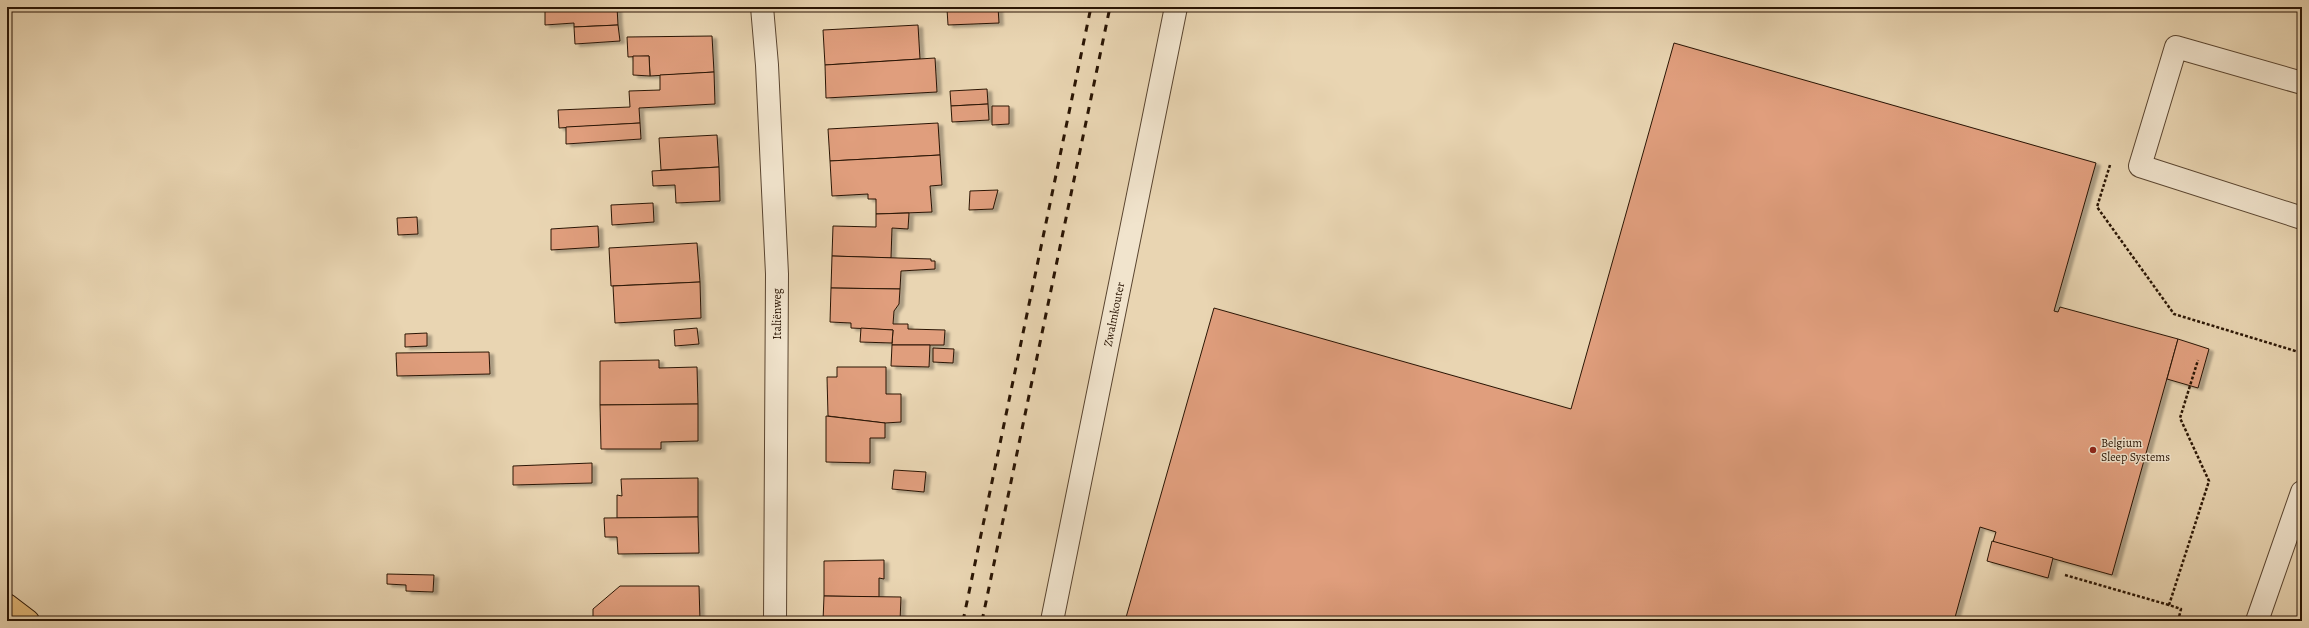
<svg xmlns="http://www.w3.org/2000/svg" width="2309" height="628" font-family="Alegreya,serif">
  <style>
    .building { fill: #e09e7d; stroke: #2a1504; filter: url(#shadow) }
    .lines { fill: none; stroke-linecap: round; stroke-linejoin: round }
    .minor-casing { stroke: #5a4530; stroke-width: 24 }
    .highway-casing { stroke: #2a1504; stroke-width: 24 }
    .path { stroke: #2a1504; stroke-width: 2.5; stroke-dasharray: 3 2; stroke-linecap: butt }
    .minor { stroke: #f1e4cd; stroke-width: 22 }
    .highway { stroke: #e4ba79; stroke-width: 22 }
    .rail { stroke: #2a1504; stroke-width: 3; stroke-dasharray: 7 7; stroke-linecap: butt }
    .poi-dot { fill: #8f2418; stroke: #f1e4cd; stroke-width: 1.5 }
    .labels { text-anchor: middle; stroke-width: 3; stroke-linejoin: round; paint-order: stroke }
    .street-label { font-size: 12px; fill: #2a1504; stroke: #f1e4cd }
    .poi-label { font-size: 12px; fill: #2a1504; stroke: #f1e4cd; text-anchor: start }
  </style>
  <defs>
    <filter id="shadow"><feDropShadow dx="4.5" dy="2.5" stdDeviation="1" flood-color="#0004"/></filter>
  </defs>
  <rect width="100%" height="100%" fill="#e9d5b2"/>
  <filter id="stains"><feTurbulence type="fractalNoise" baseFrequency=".005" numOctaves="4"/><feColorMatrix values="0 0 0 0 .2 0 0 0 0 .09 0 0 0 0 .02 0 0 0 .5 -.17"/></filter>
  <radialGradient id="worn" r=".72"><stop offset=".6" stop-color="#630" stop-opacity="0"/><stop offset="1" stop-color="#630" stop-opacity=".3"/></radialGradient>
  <g class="building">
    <polygon points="545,7 617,7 618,25 574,27 574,23 545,25"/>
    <polygon points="947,7 998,7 947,9"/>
    <polygon points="998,7 999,23 948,25 947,9"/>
    <polygon points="618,25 620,41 575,44 574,27"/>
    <polygon points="918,25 920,59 825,65 823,30"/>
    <polygon points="712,36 714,72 650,76 649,56 628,57 627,37"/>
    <polygon points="1674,43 2096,163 2054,311 2058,312 2060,307 2178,339 2112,575 1993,542 1996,532 1980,527 1954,621 1125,621 1214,308 1571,409"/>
    <polygon points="633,56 649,56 650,76 633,75"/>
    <polygon points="935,58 937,92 826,98 825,65"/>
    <polygon points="714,72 715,104 639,108 640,123 559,128 558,110 630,107 629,91 660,90 660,75"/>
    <polygon points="987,89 988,104 951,106 950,91"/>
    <polygon points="988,104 989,120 952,122 951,106"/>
    <polygon points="992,106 1009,106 1009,124 992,125"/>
    <polygon points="640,123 641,139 566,144 566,127"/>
    <polygon points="938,123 940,155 830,161 828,129"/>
    <polygon points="717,135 719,167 661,170 659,138"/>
    <polygon points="940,155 942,185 930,186 932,212 876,214 876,199 868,199 868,194 832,196 830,161"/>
    <polygon points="719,167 720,201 676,203 675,185 653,186 652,171"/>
    <polygon points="998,190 993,209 969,210 970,191"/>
    <polygon points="653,203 654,222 612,225 611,205"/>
    <polygon points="909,213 908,229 892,228 891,258 832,256 833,226 876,227 876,214"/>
    <polygon points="417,217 418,234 398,235 397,218"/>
    <polygon points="598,226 599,247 551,250 551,229"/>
    <polygon points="697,243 700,282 611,286 609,248"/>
    <polygon points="832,256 931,259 931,261 935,261 935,269 901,271 900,289 831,288"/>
    <polygon points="700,282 701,318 615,323 613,286"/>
    <polygon points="831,288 900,289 899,304 894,311 893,324 908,324 908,329 945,330 944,345 892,345 893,330 851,328 851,323 830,322"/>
    <polygon points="697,328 699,344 675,346 674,330"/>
    <polygon points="861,328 893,330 892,343 860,342"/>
    <polygon points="427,333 427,346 405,347 405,334"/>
    <polygon points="2178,339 2209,349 2198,388 2167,379"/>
    <polygon points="892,345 930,345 929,367 891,366"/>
    <polygon points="933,348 954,349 953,363 933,362"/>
    <polygon points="489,352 490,374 397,376 396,353"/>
    <polygon points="659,360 659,368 697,367 698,404 600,405 600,361"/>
    <polygon points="837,367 886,367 886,394 901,394 901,422 885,423 828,416 827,377 837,377"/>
    <polygon points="698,404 698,441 661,442 661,449 601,449 600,405"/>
    <polygon points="826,416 885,423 885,438 870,438 870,463 826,462"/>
    <polygon points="592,463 592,483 513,485 513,466"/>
    <polygon points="894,470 926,472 924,492 892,489"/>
    <polygon points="698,478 698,517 617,518 617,495 622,496 621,479"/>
    <polygon points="698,517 699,553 618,554 617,537 605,537 604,518"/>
    <polygon points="1992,541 2053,558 2048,578 1987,561"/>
    <polygon points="884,560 884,579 879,578 879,597 824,596 824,561"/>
    <polygon points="387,574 434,575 433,592 406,591 406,585 387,584"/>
    <polygon points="620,586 699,586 700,621 593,621 593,609"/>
    <polygon points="824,596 901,597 900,621 823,621"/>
  </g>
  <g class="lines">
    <g class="minor-casing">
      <g id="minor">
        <polyline points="762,7 767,65 777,274 775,621"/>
        <polyline points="2302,83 2176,47 2140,166 2302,218"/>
        <path id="s1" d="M1052,621L1176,7"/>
        <polyline points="2257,621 2302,492"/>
      </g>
    </g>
    <g class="highway-casing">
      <polyline id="highway" points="7,605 28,621"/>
    </g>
    <g class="path">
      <polyline points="2110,165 2097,207 2174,314 2302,353"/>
      <polyline points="2065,575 2169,605"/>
      <polyline points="2178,621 2181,609 2169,605 2209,481 2180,418 2198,360"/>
    </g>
    <use href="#minor" class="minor"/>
    <use href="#highway" class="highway"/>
    <g class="rail">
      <polyline points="963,621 1091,7"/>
      <polyline points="982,621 1110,7"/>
    </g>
  </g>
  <circle class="poi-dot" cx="2093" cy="450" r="4"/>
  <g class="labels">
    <g class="street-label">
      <text transform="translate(777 314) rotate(-90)" y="4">Italiënweg</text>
      <text dy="4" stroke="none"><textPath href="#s1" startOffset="313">Zwalmkouter</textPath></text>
    </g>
    <g class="poi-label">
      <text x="2101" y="447">Belgium<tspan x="2101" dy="14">Sleep Systems</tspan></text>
    </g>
  </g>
  <rect width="2309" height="628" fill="none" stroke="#e9d5b2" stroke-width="24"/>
  <rect x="8" y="8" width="2293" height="612" fill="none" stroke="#2a1504" stroke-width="2"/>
  <rect x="12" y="12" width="2285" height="604" fill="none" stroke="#2a1504"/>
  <rect width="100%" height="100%" filter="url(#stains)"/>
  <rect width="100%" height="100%" fill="url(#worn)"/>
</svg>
